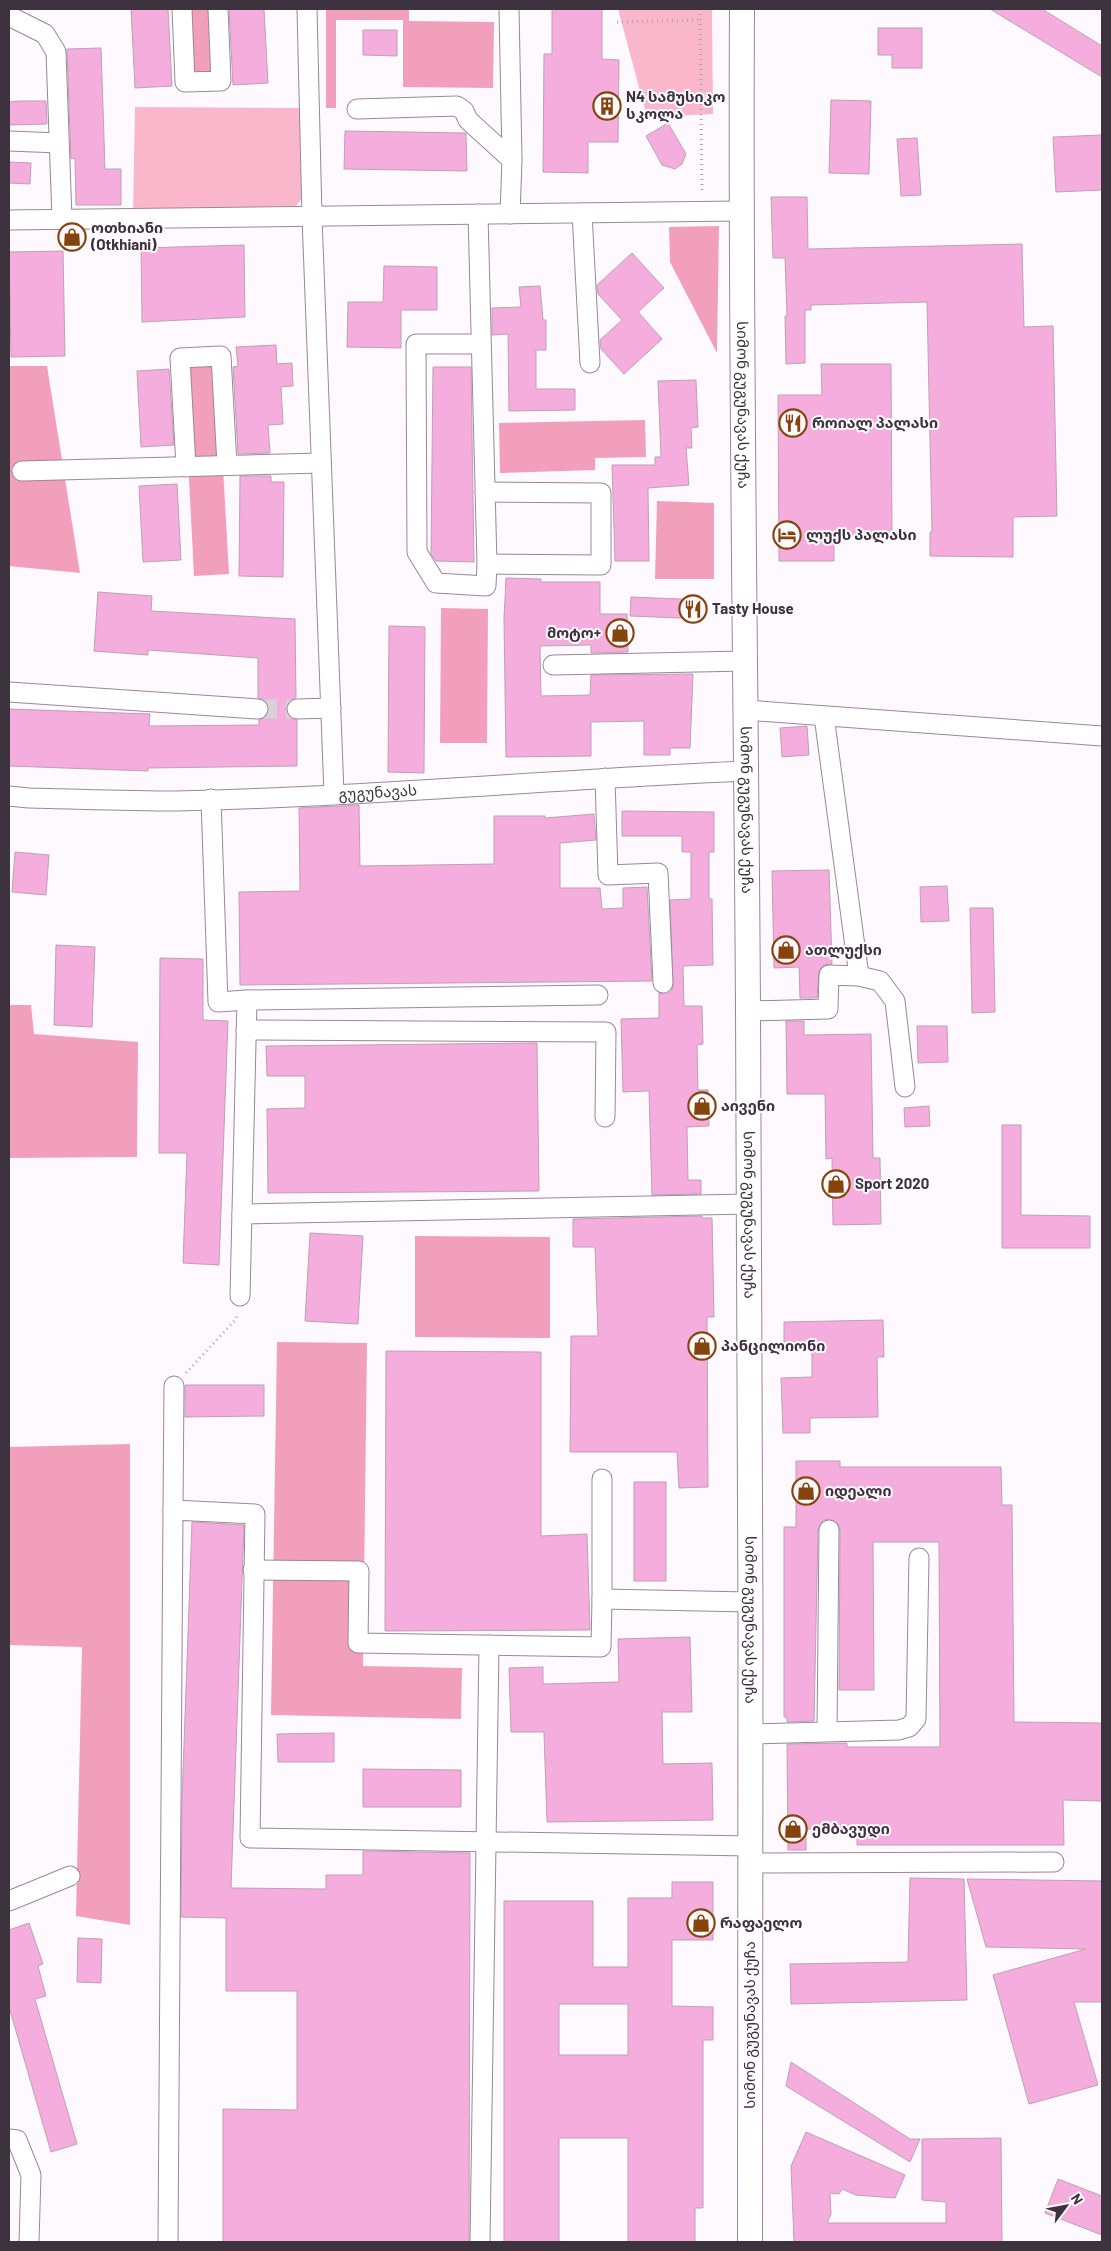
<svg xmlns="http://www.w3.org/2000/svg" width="1111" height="2251" font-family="Barlow,'Noto Sans Georgian',sans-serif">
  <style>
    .green { fill: #fab7cc }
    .forest { fill: #f19fba }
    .building { fill: #f4addc; stroke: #bea1b3; fill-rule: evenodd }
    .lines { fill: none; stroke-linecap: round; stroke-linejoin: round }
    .minor-tunnel { stroke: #d7d1d8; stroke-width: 19; stroke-dasharray: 19 9; stroke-linecap: butt }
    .minor-casing { stroke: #9a869d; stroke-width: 21 }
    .major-casing { stroke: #9a869d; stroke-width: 26 }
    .path { stroke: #aea8af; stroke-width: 3; stroke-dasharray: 1 4; stroke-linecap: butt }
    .minor { stroke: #fff; stroke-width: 19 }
    .major { stroke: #fff; stroke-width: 24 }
    .labels { text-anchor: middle; stroke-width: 4; stroke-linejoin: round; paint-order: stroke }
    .poi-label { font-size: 15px; font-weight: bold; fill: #3c333e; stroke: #fef9fe; text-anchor: start }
    .street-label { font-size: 15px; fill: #3c333e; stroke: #fef9fe }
  </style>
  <rect width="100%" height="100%" fill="#fef9fe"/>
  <g class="green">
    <polygon points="618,9 712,9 713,114 647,117"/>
    <polygon points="135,107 302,108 302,198 296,206 133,212"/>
  </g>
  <g class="forest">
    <polygon points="191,9 210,9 213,72 193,73"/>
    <polygon points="326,9 409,9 409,21 494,22 493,88 403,87 403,20 336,20 336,108 326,108"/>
    <polygon points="719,226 717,353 670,262 669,227"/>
    <polygon points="217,360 229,574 194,576 183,361"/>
    <polygon points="9,366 47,366 80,573 9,566"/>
    <polygon points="645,420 646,457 595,458 595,470 500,473 499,423"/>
    <polygon points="657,501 714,503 714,579 655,579"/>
    <polygon points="441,608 488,609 487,743 440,743"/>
    <polygon points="9,1005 31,1005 34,1034 138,1042 137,1157 9,1158"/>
    <polygon points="415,1236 550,1237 550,1338 415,1337"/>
    <polygon points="277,1342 367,1343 363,1666 462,1668 461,1719 271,1715"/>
    <polygon points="130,1444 130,1925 76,1916 82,1647 9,1645 9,1447"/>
  </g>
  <g class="building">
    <polygon points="131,9 168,9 172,86 135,88"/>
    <polygon points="229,9 264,9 268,83 233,85"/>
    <polygon points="552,9 602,9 602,59 619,60 618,142 588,142 588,173 543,172 544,54 552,54"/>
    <polygon points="990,9 1042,9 1102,46 1102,77"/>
    <polygon points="878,28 922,28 922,68 892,68 892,55 878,55"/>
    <polygon points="363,30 397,30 397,56 363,55"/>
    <polygon points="101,48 105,169 121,169 121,205 76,205 75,158 71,159 67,49"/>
    <polygon points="831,100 871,101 869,174 829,173"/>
    <polygon points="19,101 46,101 47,124 9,125 9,102"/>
    <polygon points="668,123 686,154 682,164 675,169 662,165 646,136"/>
    <polygon points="345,131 466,133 467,171 344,169"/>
    <polygon points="1102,135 1102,190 1056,192 1053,137"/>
    <polygon points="917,138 921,195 901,196 897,139"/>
    <polygon points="9,162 31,163 30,184 9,183"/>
    <polygon points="771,197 807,197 808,249 1022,244 1024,327 1053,326 1057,516 1013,517 1013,557 930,556 930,532 932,532 927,302 811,305 811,310 805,310 805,363 786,364 785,316 787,316 785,258 773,258"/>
    <polygon points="244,245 245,317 142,322 141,248"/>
    <polygon points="63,251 65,356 11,357 9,252"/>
    <polygon points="632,253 664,288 638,312 662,339 624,374 601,349 600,340 622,320 598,294 597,285"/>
    <polygon points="384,266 437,267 437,310 401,310 401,348 347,347 348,302 383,302"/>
    <polygon points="540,286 543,320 546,320 546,350 536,350 536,389 575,389 575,410 509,411 508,334 492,335 492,308 521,307 519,287"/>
    <polygon points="276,345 277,364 292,363 293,386 281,387 283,424 268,425 270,453 238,454 233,367 238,366 236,347"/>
    <polygon points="821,364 891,364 892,536 834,536 834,561 779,561 778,395 822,395"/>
    <polygon points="433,367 471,367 474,562 436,561 431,554"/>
    <polygon points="169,369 174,445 141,447 137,371"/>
    <polygon points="696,380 698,427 691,428 692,448 686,448 689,485 648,488 649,561 615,561 612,465 655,465 655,457 661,457 658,381"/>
    <polygon points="240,476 271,476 271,482 284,482 283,577 239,576"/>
    <polygon points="177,484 181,560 143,562 139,486"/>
    <polygon points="506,578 541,579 541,582 600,582 600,614 627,614 628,652 591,653 591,645 540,646 541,696 590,695 591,675 693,674 690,748 670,748 670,755 644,755 644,721 591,722 591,756 506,757 504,618"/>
    <polygon points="98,592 152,596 151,611 295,619 296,698 291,700 286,709 288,715 297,720 297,766 148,768 148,771 9,766 9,709 150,714 149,726 259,725 259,720 268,715 268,704 258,698 258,658 148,650 148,655 94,651"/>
    <polygon points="631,597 704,600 704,619 630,616"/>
    <polygon points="389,626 425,627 424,773 388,772"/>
    <polygon points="807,726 809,755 782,757 780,728"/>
    <polygon points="359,805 360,866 494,864 494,816 545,816 545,818 594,814 596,840 560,843 560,888 600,888 602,909 623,908 623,888 647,887 652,981 240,985 239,892 300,891 299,808"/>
    <polygon points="622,811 714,812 714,852 709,852 709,899 712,899 713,965 683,966 684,1006 702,1006 703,1044 697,1045 698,1090 708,1090 709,1126 687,1127 688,1180 701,1180 701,1194 652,1195 649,1091 623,1092 621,1019 659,1018 659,993 669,993 673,988 670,900 691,899 691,852 682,852 682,836 622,836"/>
    <polygon points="15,852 49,855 46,895 12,892"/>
    <polygon points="829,870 832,964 824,965 819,970 817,998 800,998 799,967 774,968 772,871"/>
    <polygon points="947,886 949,921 921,922 920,887"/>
    <polygon points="970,908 993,908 995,1012 972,1013"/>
    <polygon points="56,945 95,947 92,1027 54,1025"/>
    <polygon points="160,958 203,959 203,1020 228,1021 219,1265 183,1263 187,1153 159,1153"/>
    <polygon points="786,1021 804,1021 804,1035 871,1034 873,1158 880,1158 881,1224 833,1225 832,1158 826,1159 825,1094 787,1094"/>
    <polygon points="917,1026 947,1026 948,1062 918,1063"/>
    <polygon points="537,1043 539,1191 268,1193 267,1109 305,1108 305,1076 267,1076 266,1046"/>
    <polygon points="929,1106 930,1126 905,1127 904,1108"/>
    <polygon points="1002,1125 1021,1125 1021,1215 1090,1216 1090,1248 1002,1248"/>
    <polygon points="702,1216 702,1218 712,1218 714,1317 707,1317 708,1487 679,1488 677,1452 570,1452 571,1336 598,1336 595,1247 573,1247 573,1219"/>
    <polygon points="310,1233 363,1236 358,1324 305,1321"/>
    <polygon points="883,1320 884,1357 877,1357 878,1417 810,1418 810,1433 783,1433 781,1378 812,1377 812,1344 784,1344 784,1322"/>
    <polygon points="386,1351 541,1352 541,1536 587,1534 590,1630 385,1631"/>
    <polygon points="185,1385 264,1385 264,1416 185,1417"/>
    <polygon points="796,1461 840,1461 840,1467 1001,1467 1002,1505 1012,1505 1014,1722 1102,1723 1102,1801 1063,1800 1064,1845 857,1845 857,1829 806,1829 806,1850 788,1850 787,1744 847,1743 847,1747 940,1747 939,1542 873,1542 874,1690 839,1690 840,1530 838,1524 830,1519 823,1520 818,1530 814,1721 787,1722 787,1717 784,1717 784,1527 796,1527"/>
    <rect x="634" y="1482" width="32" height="99"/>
    <polygon points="192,1522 244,1525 231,1888 326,1889 326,1875 363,1875 363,1851 470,1853 469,2242 223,2242 223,2109 297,2110 297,1991 226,1991 226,1918 181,1917 182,1801"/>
    <polygon points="690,1637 692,1712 662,1712 663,1764 712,1763 713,1820 547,1822 544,1732 511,1732 509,1668 543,1667 543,1684 619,1682 618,1639"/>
    <polygon points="334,1733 334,1762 278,1762 277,1734"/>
    <polygon points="363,1769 461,1770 461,1807 363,1807"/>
    <polygon points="910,1878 964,1879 967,2000 791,2004 790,1964 908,1962"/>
    <polygon points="967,1879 1102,1881 1102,2002 1074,2002 1098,2085 1029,2104 993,1975 1086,1949 986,1947"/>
    <path d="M672,1882H713V1940H672V2006L713,2007V2040H703V2208H695V2242H628V2138H559V2242H504V1901H593V1967H628V1898H672ZM559,2004H628V2055H559Z"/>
    <polygon points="29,1923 43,1964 38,1966 46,1996 35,1999 77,2144 51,2152 9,2007 9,1930"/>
    <polygon points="78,1938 102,1939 101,1983 77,1982"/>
    <polygon points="791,2062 910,2139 920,2139 910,2162 786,2086"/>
    <polygon points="806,2132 905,2175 895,2198 856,2195 842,2189 839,2194 830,2193 831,2214 827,2223 946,2223 946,2202 922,2200 922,2139 1001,2138 1002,2242 794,2242 791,2166"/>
    <polygon points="1058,2179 1102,2196 1102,2235 1045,2213"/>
  </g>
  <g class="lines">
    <polyline class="minor-tunnel" points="258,709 297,709"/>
    <g class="minor-casing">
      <g id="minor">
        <polyline points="182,9 185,82 221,81 218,9"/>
        <polyline points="307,9 312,217 334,794"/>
        <polyline points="509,9 512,160"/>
        <polyline points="9,16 45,34 56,52 62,219"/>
        <polyline points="357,109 457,106 464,111 468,120 512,160 510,214"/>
        <polyline points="9,141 59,143"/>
        <polyline points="582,213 590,363"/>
        <polyline points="478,214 487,564 486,586 436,583 417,552 416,344 481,344"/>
        <polyline points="9,220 740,211"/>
        <polyline points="186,467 180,358 221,356 227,465"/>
        <polyline points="22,471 321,463"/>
        <polyline points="485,492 601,493 601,565 487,564"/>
        <polyline points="553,665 745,661"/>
        <polyline points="9,692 258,709"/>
        <polyline points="297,709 331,708"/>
        <polyline points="745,710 1102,736"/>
        <polyline points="824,716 859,976"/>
        <polyline points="605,778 608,875 658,873 663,983"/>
        <path id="s1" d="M9,796L29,798C78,799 127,801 176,801C366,797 556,779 746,771"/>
        <polyline points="211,799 218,1002 247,1000 240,1296"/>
        <polyline points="247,1000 598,995"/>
        <polyline points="748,1011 828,1009 829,975 859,976 880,981 895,1001 905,1087"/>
        <polyline points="246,1030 606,1032 605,1117"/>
        <polyline points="242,1214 749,1204"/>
        <polyline points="173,1510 174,1386"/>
        <polyline points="253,1570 359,1571 358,1643 601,1647 602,1599 750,1602"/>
        <polyline points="602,1599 602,1479"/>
        <polyline points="827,1731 829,1530"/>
        <polyline points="750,1734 899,1730 909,1727 916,1719 919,1558"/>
        <polyline points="751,1863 1054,1862"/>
        <polyline points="9,1901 70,1876"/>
        <polyline points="9,2139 17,2140 31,2175 29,2242"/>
        <polyline points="168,2242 173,1510 255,1514 250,1838 751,1846"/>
        <polyline points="480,2242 489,1645"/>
      </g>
    </g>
    <g class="major-casing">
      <g id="major">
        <path id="s2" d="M742,9C740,342 746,675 748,1008C751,1419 751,1831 750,2242"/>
      </g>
    </g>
    <g class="path">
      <polyline points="700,9 702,193"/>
      <polyline points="617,22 700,20"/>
      <polyline points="186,1373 236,1319 237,1314"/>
    </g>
    <use href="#minor" class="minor"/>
    <use href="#major" class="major"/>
  </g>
  <defs>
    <g id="building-ring" transform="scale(1.4375)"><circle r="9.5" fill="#fef9fe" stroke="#84440b" stroke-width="1.5"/><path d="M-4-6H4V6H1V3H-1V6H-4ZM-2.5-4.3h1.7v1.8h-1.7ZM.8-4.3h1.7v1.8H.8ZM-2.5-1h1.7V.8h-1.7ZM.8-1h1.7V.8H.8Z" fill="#84440b"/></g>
    <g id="shop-ring" transform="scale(1.4375)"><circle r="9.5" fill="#fef9fe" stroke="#84440b" stroke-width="1.5"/><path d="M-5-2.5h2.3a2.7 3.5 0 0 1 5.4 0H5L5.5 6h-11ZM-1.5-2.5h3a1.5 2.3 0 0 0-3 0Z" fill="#84440b"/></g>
    <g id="restaurant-ring" transform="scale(1.4375)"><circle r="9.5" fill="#fef9fe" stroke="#84440b" stroke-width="1.5"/><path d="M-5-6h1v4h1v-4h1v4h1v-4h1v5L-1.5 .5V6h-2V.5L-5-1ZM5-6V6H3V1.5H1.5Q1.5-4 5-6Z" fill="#84440b"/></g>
    <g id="hotel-ring" transform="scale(1.4375)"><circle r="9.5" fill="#fef9fe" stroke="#84440b" stroke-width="1.5"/><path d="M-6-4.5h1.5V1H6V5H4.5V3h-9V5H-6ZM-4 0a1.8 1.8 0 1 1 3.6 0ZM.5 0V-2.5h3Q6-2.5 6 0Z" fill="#84440b"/></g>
  </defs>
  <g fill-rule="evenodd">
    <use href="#building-ring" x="607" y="106"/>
    <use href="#shop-ring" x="72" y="237"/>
    <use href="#restaurant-ring" x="793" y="423"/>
    <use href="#hotel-ring" x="787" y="535"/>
    <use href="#restaurant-ring" x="693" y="609"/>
    <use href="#shop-ring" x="620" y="633"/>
    <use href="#shop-ring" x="786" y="950"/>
    <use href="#shop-ring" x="702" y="1106"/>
    <use href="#shop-ring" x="836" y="1184"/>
    <use href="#shop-ring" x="702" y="1346"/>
    <use href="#shop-ring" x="806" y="1491"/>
    <use href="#shop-ring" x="793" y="1829"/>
    <use href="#shop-ring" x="701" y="1923"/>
  </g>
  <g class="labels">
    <g class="poi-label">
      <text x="626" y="102">N4 სამუსიკო<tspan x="626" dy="17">სკოლა</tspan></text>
      <text x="91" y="233">ოთხიანი<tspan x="91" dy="17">(Otkhiani)</tspan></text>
      <text x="812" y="428">როიალ პალასი</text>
      <text x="806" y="540">ლუქს პალასი</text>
      <text x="712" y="614">Tasty House</text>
      <text x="601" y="638" text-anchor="end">მოტო+</text>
      <text x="805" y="955">ათლუქსი</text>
      <text x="721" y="1111">აივენი</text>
      <text x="855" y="1189">Sport 2020</text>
      <text x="721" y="1351">პანცილიონი</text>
      <text x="825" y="1496">იდეალი</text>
      <text x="812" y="1834">ემბავუდი</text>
      <text x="720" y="1928">რაფაელო</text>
    </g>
    <g class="street-label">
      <text dy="5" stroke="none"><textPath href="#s2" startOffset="396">სიმონ გუგუნავას ქუჩა</textPath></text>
      <text dy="5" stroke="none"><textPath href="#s1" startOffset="369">გუგუნავას</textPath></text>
      <text dy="5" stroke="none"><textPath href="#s2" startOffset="801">სიმონ გუგუნავას ქუჩა</textPath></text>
      <text dy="5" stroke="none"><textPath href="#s2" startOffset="1206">სიმონ გუგუნავას ქუჩა</textPath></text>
      <text dy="5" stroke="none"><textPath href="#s2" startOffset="1611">სიმონ გუგუნავას ქუჩა</textPath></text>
      <text transform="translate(750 2025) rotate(-90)" y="5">სიმონ გუგუნავას ქუჩა</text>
    </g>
  </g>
  <rect width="1111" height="2251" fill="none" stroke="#3c333e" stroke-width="20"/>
  <g transform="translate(1066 2206) rotate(58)" stroke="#fef9fe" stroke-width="4" paint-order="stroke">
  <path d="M0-4L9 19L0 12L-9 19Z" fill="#3c333e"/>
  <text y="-8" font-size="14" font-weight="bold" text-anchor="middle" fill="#3c333e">N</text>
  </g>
</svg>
